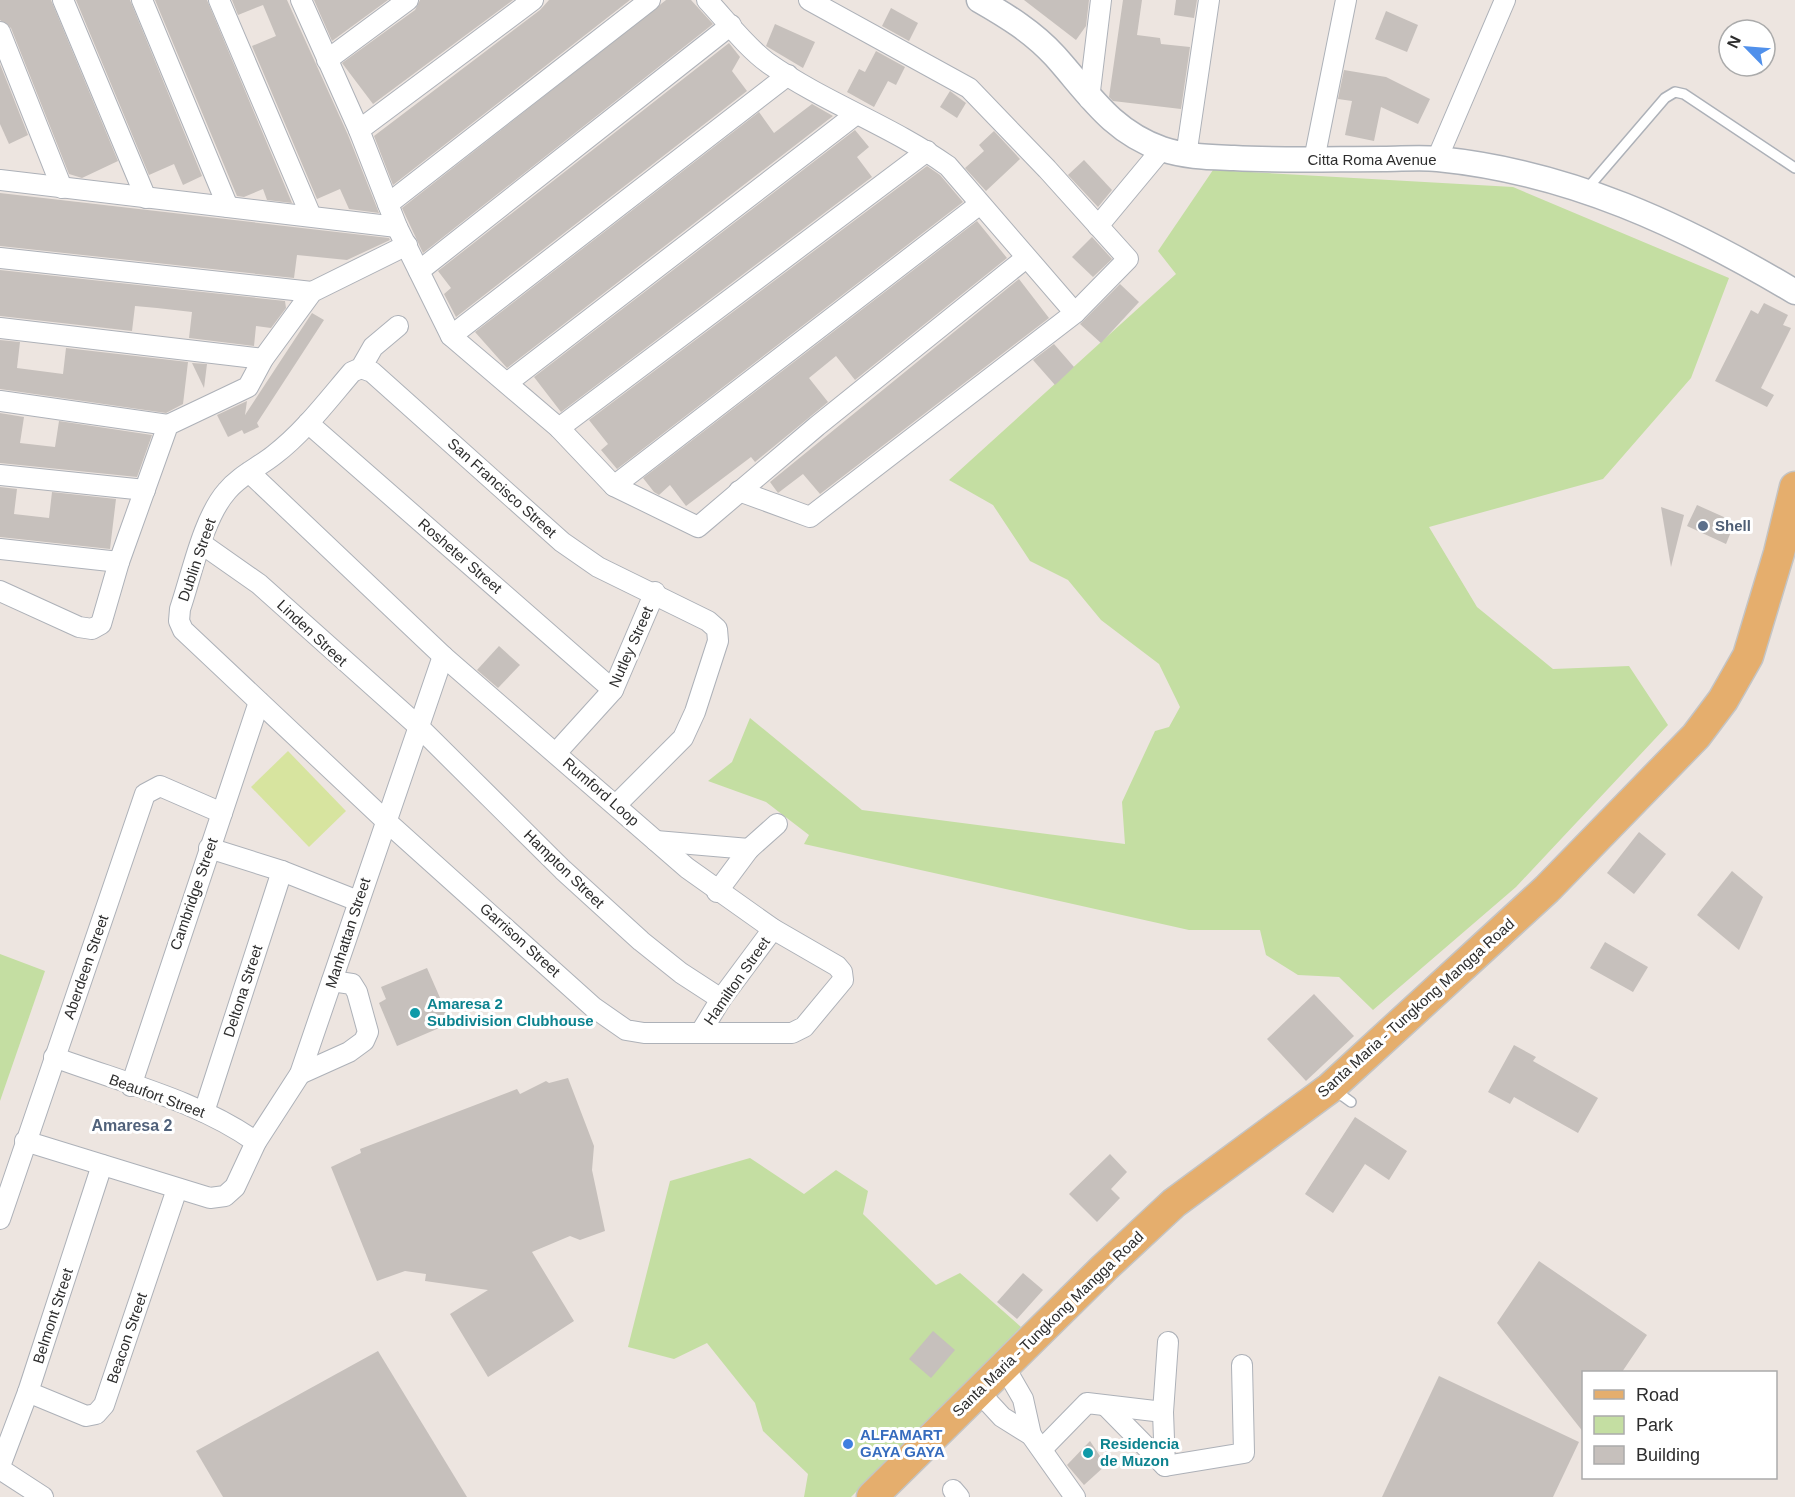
<svg xmlns="http://www.w3.org/2000/svg" width="1795" height="1497" font-family="Arial,sans-serif">
  <style>
    .green { fill: #c4dea2 }
    .pitch { fill: #d7e49f }
    .building { fill: #c6c0bc }
    .lines { fill: none; stroke-linecap: round; stroke-linejoin: round }
    .service-casing { stroke: #adb1b8; stroke-width: 12 }
    .minor-casing { stroke: #adb1b8; stroke-width: 22 }
    .tertiary-casing { stroke: #adb1b8; stroke-width: 27 }
    .primary-casing { stroke: #c4c4c4; stroke-width: 33 }
    .service { stroke: #fff; stroke-width: 9 }
    .minor { stroke: #fff; stroke-width: 20 }
    .tertiary { stroke: #fff; stroke-width: 24 }
    .primary { stroke: #e5ae6d; stroke-width: 30 }
    .service-dot { fill: #5c6f8a; stroke: #fff; stroke-width: 2 }
    .culture-dot { fill: #0f9aa8; stroke: #fff; stroke-width: 2 }
    .shop-dot { fill: #3f7fe0; stroke: #fff; stroke-width: 2 }
    .labels { text-anchor: middle; stroke-width: 6; stroke-linejoin: round; paint-order: stroke }
    .street-label { font-size: 15px; fill: #2d2d2d; stroke: #fff }
    .service-label { font-size: 15px; font-weight: bold; fill: #4e5e75; stroke: #fff; text-anchor: start }
    .culture-label { font-size: 15px; font-weight: bold; fill: #0d838f; stroke: #fff; text-anchor: start }
    .shop-label { font-size: 15px; font-weight: bold; fill: #366cbe; stroke: #fff; text-anchor: start }
    .neighbourhood-label { font-size: 16px; font-weight: bold; fill: #50617a; stroke: #fff }
  </style>
  <rect width="100%" height="100%" fill="#ede5e0"/>
  <g class="green">
    <polygon points="1213,170 1513,187 1729,278 1691,378 1603,479 1429,527 1477,607 1553,669 1629,666 1668,725 1516,887 1373,1010 1339,977 1298,975 1266,955 1260,930 1189,930 804,844 809,835 766,802 708,781 732,762 750,718 862,810 1125,844 1122,802 1155,731 1169,727 1180,707 1159,664 1101,620 1068,580 1030,561 993,505 949,480 1176,274 1158,251"/>
    <polygon points="0,954 45,971 0,1101"/>
    <polygon points="750,1158 804,1194 836,1170 868,1191 863,1214 936,1285 960,1273 1021,1327 851,1497 804,1497 808,1474 763,1431 755,1403 707,1343 674,1359 628,1347 670,1181"/>
  </g>
  <polygon class="pitch" points="288,751 346,811 309,847 251,787"/>
  <g class="building">
    <polygon points="0,0 51,0 118,161 82,178 69,174 11,28 0,20"/>
    <polygon points="76,0 130,0 202,176 183,185 174,164 149,175"/>
    <polygon points="155,0 207,0 292,203 267,200 263,189 244,197 237,196"/>
    <polygon points="232,0 287,0 348,135 379,213 349,209 340,189 317,199 252,46 276,36 263,5 238,15"/>
    <polygon points="314,0 388,0 332,41"/>
    <polygon points="420,0 513,0 373,104 342,63 415,10"/>
    <polygon points="549,0 630,0 393,185 374,136 540,10"/>
    <polygon points="666,0 691,0 713,24 423,253 402,208"/>
    <polygon points="1024,0 1089,0 1086,26 1076,40"/>
    <polygon points="1123,0 1142,0 1137,35 1160,38 1161,44 1190,47 1181,109 1113,101 1109,97"/>
    <polygon points="1176,0 1197,0 1194,18 1174,15"/>
    <polygon points="891,8 918,23 909,41 882,26"/>
    <polygon points="1386,11 1418,25 1407,52 1375,39"/>
    <polygon points="775,24 815,42 803,68 766,46"/>
    <polygon points="729,43 740,57 732,71 747,91 456,317 444,294 451,288 438,271"/>
    <polygon points="876,51 905,67 896,85 888,81 874,107 847,92 859,69 865,72"/>
    <polygon points="0,64 28,135 9,144 0,124"/>
    <polygon points="1344,70 1386,77 1430,99 1418,124 1381,107 1374,141 1345,135 1352,101 1338,99"/>
    <polygon points="950,91 966,103 957,118 940,107"/>
    <polygon points="812,104 833,116 507,368 475,332 759,112 774,133"/>
    <polygon points="855,130 869,147 857,157 872,177 561,412 534,377"/>
    <polygon points="994,131 1020,159 986,191 965,168 984,151 979,145"/>
    <polygon points="1084,160 1112,190 1098,207 1068,175"/>
    <polygon points="927,166 940,175 963,202 617,469 601,450 608,444 589,420"/>
    <polygon points="0,193 389,238 390,240 347,260 297,255 294,278 0,246"/>
    <polygon points="977,221 1007,258 855,380 836,356 809,378 828,402 755,462 751,457 686,506 670,485 659,495 654,492 643,478"/>
    <polygon points="1092,237 1112,259 1093,277 1072,257"/>
    <polygon points="0,270 285,301 286,308 271,328 256,326 254,346 189,338 192,312 157,308 135,306 132,331 0,316"/>
    <polygon points="1019,279 1049,318 820,494 803,474 778,493 770,482"/>
    <polygon points="1120,284 1139,302 1101,343 1080,324"/>
    <polygon points="1764,303 1788,315 1783,325 1791,328 1761,388 1774,395 1767,407 1715,381 1751,310 1758,314"/>
    <polygon points="312,313 324,320 257,423 259,427 244,434 242,430 228,437 217,415 247,401 245,415"/>
    <polygon points="0,340 20,342 17,368 63,374 66,348 188,362 183,404 166,413 0,389"/>
    <polygon points="1054,344 1074,367 1055,385 1033,360"/>
    <polygon points="192,363 207,364 204,388"/>
    <polygon points="0,413 24,417 20,443 55,447 59,421 152,435 137,477 0,463"/>
    <polygon points="0,487 17,489 14,514 49,518 52,492 116,499 110,549 0,537"/>
    <polygon points="1697,505 1735,522 1726,544 1687,526"/>
    <polygon points="1661,507 1684,515 1671,567"/>
    <polygon points="499,646 520,665 498,688 477,670"/>
    <polygon points="1639,832 1666,854 1634,894 1607,873"/>
    <polygon points="1732,871 1763,897 1739,950 1697,915"/>
    <polygon points="1605,942 1648,967 1633,992 1590,968"/>
    <polygon points="427,968 451,1023 397,1046 379,1003 386,999 381,987"/>
    <polygon points="1314,994 1354,1036 1306,1081 1267,1039"/>
    <polygon points="1514,1045 1536,1057 1533,1061 1598,1098 1578,1133 1514,1097 1510,1104 1488,1092"/>
    <polygon points="568,1078 594,1146 592,1170 605,1231 580,1240 570,1236 532,1252 574,1321 488,1377 450,1314 488,1290 425,1281 426,1274 405,1271 377,1281 331,1167 361,1153 360,1149 517,1089 520,1094 546,1081 549,1083"/>
    <polygon points="1355,1117 1407,1151 1389,1180 1365,1164 1333,1213 1305,1194"/>
    <polygon points="1110,1154 1127,1172 1111,1189 1120,1198 1097,1222 1069,1194"/>
    <polygon points="1539,1261 1647,1335 1622,1372 1584,1372 1584,1433 1497,1323"/>
    <polygon points="1023,1273 1043,1290 1017,1319 997,1302"/>
    <polygon points="933,1331 955,1350 931,1378 909,1359"/>
    <polygon points="378,1351 467,1497 223,1497 196,1451"/>
    <polygon points="1439,1376 1579,1442 1553,1497 1382,1497"/>
    <polygon points="1090,1441 1106,1465 1084,1485 1067,1465"/>
  </g>
  <g class="lines">
    <g class="service-casing">
      <g id="service">
        <polyline points="1586,190 1665,98 1675,92 1684,94 1795,168"/>
        <polyline points="1333,1089 1351,1102"/>
      </g>
    </g>
    <g class="minor-casing">
      <g id="minor">
        <polyline points="63,0 146,198"/>
        <polyline points="142,0 228,207"/>
        <polyline points="219,0 311,216"/>
        <polyline points="301,0 359,130 397,227 451,336 559,428 614,486 698,527 817,426 1026,258"/>
        <path d="M707,0C726,20 745,46 768,63C825,103 892,126 948,166L1075,313"/>
        <polyline points="0,32 62,188"/>
        <polyline points="327,60 408,0"/>
        <polyline points="1089,99 1101,0"/>
        <polyline points="359,130 533,0"/>
        <polyline points="1186,156 1209,0"/>
        <polyline points="1437,159 1505,0"/>
        <polyline points="1314,160 1346,0"/>
        <polyline points="0,180 397,227"/>
        <polyline points="388,204 650,0"/>
        <polyline points="1098,226 1162,149"/>
        <polyline points="0,258 312,292"/>
        <polyline points="419,271 731,25"/>
        <polyline points="0,328 263,359"/>
        <polyline points="451,336 788,75"/>
        <polyline points="361,368 372,372 562,542 598,567 708,621 717,629 718,641 695,712 683,738 616,805"/>
        <polyline points="507,383 855,115"/>
        <polyline points="0,401 168,425"/>
        <polyline points="308,423 613,690"/>
        <polyline points="559,428 927,151"/>
        <path d="M249,472L443,656L687,868L773,929L837,966L842,972L843,980L804,1027L792,1033H644L626,1030L593,1007L386,821L183,630L179,621L180,609C192,574 203,518 227,491C239,476 259,467 274,455C304,432 328,400 352,372L361,368L373,347L398,326"/>
        <polyline points="0,475 145,490"/>
        <polyline points="614,486 980,204"/>
        <polyline points="739,491 810,517 1075,313 1128,259 1047,169 969,88 809,0"/>
        <polyline points="202,544 259,584 418,726 563,870 641,941 681,973 721,999"/>
        <polyline points="0,549 119,562 168,425 248,387 263,359 312,292 407,245"/>
        <polyline points="0,591 79,627 92,629 101,624 119,562"/>
        <polyline points="556,753 613,690 655,592"/>
        <polyline points="656,841 749,849"/>
        <polyline points="209,848 282,871 358,901"/>
        <polyline points="717,892 749,849 777,824"/>
        <polyline points="701,1032 721,999 773,929"/>
        <path d="M54,1057C121,1082 199,1101 256,1142"/>
        <polyline points="300,1074 349,1052 364,1041 368,1032 357,992 352,984 332,981"/>
        <polyline points="131,1086 259,702"/>
        <polyline points="204,1112 282,871"/>
        <polyline points="25,1141 210,1198 225,1196 235,1187 256,1142 300,1074 443,656"/>
        <polyline points="0,1219 145,794 160,786 222,813"/>
        <polyline points="1004,1366 1023,1399 1031,1435"/>
        <polyline points="978,1391 1002,1417 1031,1435 1075,1497"/>
        <polyline points="28,1392 86,1416 96,1414 104,1405 177,1189"/>
        <polyline points="1107,1407 1165,1466 1244,1453 1242,1365"/>
        <polyline points="1042,1449 1087,1403 1163,1412"/>
        <polyline points="0,1466 28,1392 102,1165"/>
        <polyline points="1165,1466 1163,1412 1168,1342"/>
        <polyline points="0,1469 43,1497"/>
        <polyline points="953,1490 959,1497"/>
      </g>
    </g>
    <g class="tertiary-casing">
      <path id="tertiary" d="M979,0C1007,16 1033,32 1055,56C1089,94 1111,131 1162,149C1186,157 1210,157 1234,158C1284,161 1333,159 1383,159C1401,159 1420,157 1438,159C1569,172 1683,225 1795,292"/>
    </g>
    <g class="primary-casing">
      <polyline id="primary" points="872,1497 1104,1268 1174,1203 1330,1088 1547,889 1696,736 1723,700 1748,656 1779,553 1795,487"/>
    </g>
    <use href="#service" class="service"/>
    <use href="#minor" class="minor"/>
    <use href="#tertiary" class="tertiary"/>
    <use href="#primary" class="primary"/>
  </g>
  <circle class="service-dot" cx="1703" cy="526" r="6"/>
  <g class="culture-dot">
    <circle cx="415" cy="1013" r="6"/>
    <circle cx="1088" cy="1453" r="6"/>
  </g>
  <circle class="shop-dot" cx="848" cy="1444" r="6"/>
  <g class="labels">
    <g class="street-label">
      <text x="1372" y="165">Citta Roma Avenue</text>
      <text transform="translate(502 488) rotate(42)" y="5">San Francisco Street</text>
      <text transform="translate(460 556) rotate(41)" y="5">Rosheter Street</text>
      <text transform="translate(197 560) rotate(-71)" y="5">Dublin Street</text>
      <text transform="translate(312 633) rotate(43)" y="5">Linden Street</text>
      <text transform="translate(631 647) rotate(-66)" y="5">Nutley Street</text>
      <text transform="translate(601 792) rotate(41)" y="5">Rumford Loop</text>
      <text transform="translate(564 869) rotate(44)" y="5">Hampton Street</text>
      <text transform="translate(194 894) rotate(-71)" y="5">Cambridge Street</text>
      <text transform="translate(348 933) rotate(-72)" y="5">Manhattan Street</text>
      <text transform="translate(520 940) rotate(42)" y="5">Garrison Street</text>
      <text transform="translate(86 967) rotate(-71)" y="5">Aberdeen Street</text>
      <text transform="translate(737 981) rotate(-55)" y="5">Hamilton Street</text>
      <text transform="translate(243 991) rotate(-72)" y="5">Deltona Street</text>
      <text transform="translate(1416 1008) rotate(-42)" y="5">Santa Maria - Tungkong Mangga Road</text>
      <text transform="translate(157 1096) rotate(20)" y="5">Beaufort Street</text>
      <text transform="translate(53 1316) rotate(-72)" y="5">Belmont Street</text>
      <text transform="translate(1048 1324) rotate(-44)" y="5">Santa Maria - Tungkong Mangga Road</text>
      <text transform="translate(127 1338) rotate(-71)" y="5">Beacon Street</text>
    </g>
    <g class="service-label">
      <text x="1715" y="531">Shell</text>
    </g>
    <g class="culture-label">
      <text x="427" y="1009">Amaresa 2<tspan x="427" dy="17">Subdivision Clubhouse</tspan></text>
      <text x="1100" y="1449">Residencia<tspan x="1100" dy="17">de Muzon</tspan></text>
    </g>
    <g class="shop-label">
      <text x="860" y="1440">ALFAMART<tspan x="860" dy="17">GAYA GAYA</tspan></text>
    </g>
    <g class="neighbourhood-label">
      <text x="132" y="1131">Amaresa 2</text>
    </g>
  </g>
  <rect x="1582" y="1371" width="195" height="108" fill="#ffffff" stroke="#ababab" stroke-width="1.5"/>
  <rect x="1594" y="1390" width="30" height="9" fill="#e5ae6d" stroke="#ababab" stroke-width="1.5"/>
  <text x="1636" y="1401" font-size="18" fill="#2d2d2d">Road</text>
  <rect x="1594" y="1416" width="30" height="18" fill="#c4dea2" stroke="#ababab" stroke-width="1.5"/>
  <text x="1636" y="1431" font-size="18" fill="#2d2d2d">Park</text>
  <rect x="1594" y="1446" width="30" height="18" fill="#c6c0bc" stroke="#ababab" stroke-width="1.5"/>
  <text x="1636" y="1461" font-size="18" fill="#2d2d2d">Building</text>
  <g transform="translate(1747 48) rotate(295)"><circle r="28" fill="#ffffff" stroke="#ababab" stroke-width="1.5"/>
  <path d="M0-4.5L10 22L0 15L-10 22Z" fill="#5090eb"/>
  <text y="-9" font-size="16" font-weight="bold" text-anchor="middle" fill="#2d2d2d">N</text>
  </g>
</svg>
